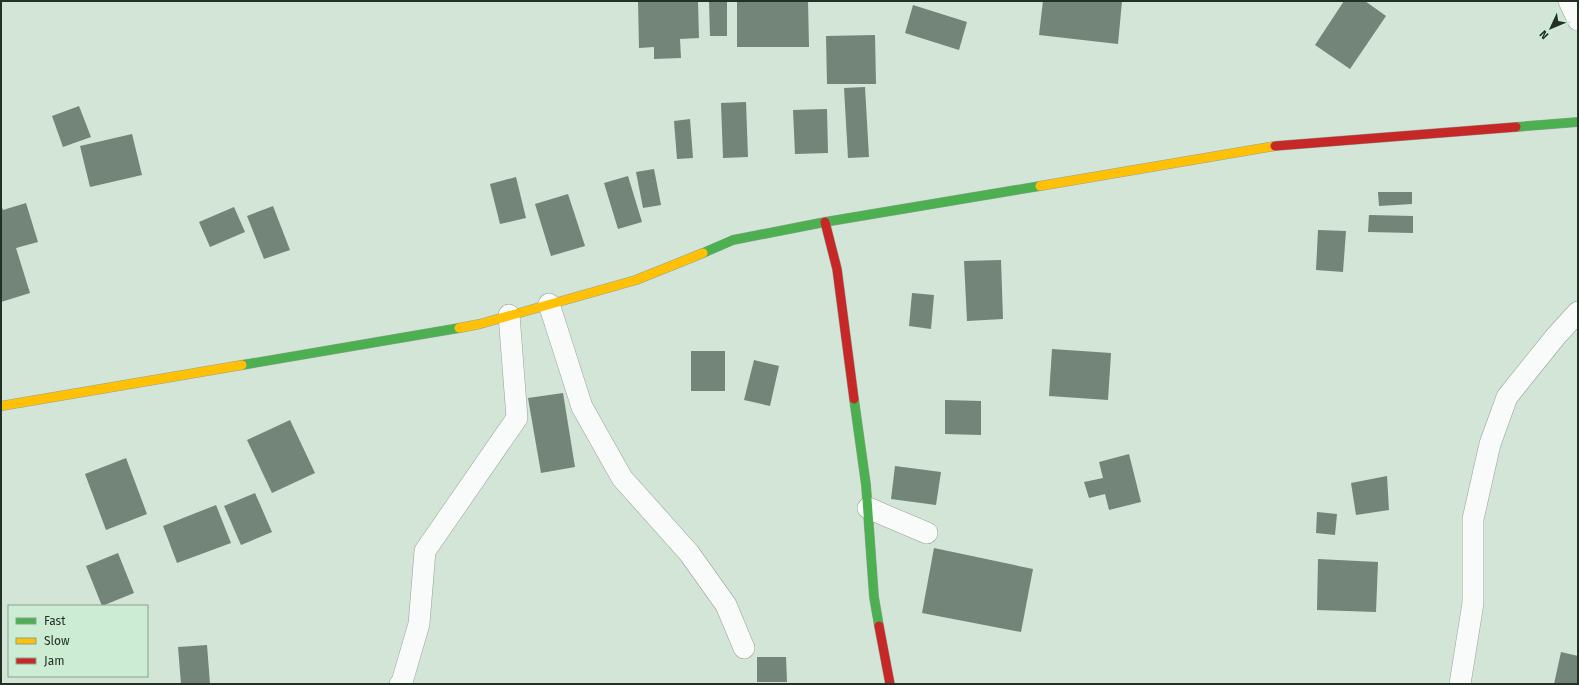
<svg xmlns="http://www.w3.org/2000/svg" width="1579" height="685" font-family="'Fira Sans',sans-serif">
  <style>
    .building { fill: #738478 }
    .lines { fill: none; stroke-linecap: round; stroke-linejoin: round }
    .street-casing { stroke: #94a298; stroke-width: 22 }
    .fast-casing { stroke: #94a298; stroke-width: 10 }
    .slow-casing { stroke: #94a298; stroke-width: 10 }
    .jam-casing { stroke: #94a298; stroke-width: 10 }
    .street { stroke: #f8fbf9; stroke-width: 21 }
    .fast { stroke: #4caf50; stroke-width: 9 }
    .slow { stroke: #ffc107; stroke-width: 9 }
    .jam { stroke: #c62828; stroke-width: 9 }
  </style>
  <rect width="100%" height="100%" fill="#d3e5d7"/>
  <g class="building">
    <polygon points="638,1 698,1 699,38 680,39 681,58 654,59 654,47 639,48"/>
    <polygon points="709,1 727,1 727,36 710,36"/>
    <polygon points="737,1 808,1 809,47 737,47"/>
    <polygon points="1043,1 1122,1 1118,44 1039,35"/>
    <polygon points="1344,1 1365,1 1386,16 1350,69 1315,45"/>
    <polygon points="913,5 967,22 959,50 905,33"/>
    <polygon points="875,35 876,84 827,84 826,36"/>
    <polygon points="865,87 869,157 848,158 844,88"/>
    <polygon points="746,102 748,157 723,158 721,103"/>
    <polygon points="79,106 91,137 63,147 52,116"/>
    <polygon points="827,109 828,153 795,154 793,110"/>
    <polygon points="690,119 693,158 677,159 674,121"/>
    <polygon points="132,134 142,175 90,187 80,146"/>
    <polygon points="654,169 661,205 643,208 636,172"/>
    <polygon points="628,176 642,222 618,229 604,183"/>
    <polygon points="516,177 526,218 500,224 490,184"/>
    <polygon points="1378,192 1412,192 1412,204 1379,206"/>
    <polygon points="568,194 585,246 551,256 535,204"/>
    <polygon points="26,203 38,242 16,248 30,293 1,302 1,204 3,210"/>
    <polygon points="273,206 290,250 264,259 247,216"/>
    <polygon points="234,207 245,232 210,247 199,222"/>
    <polygon points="1369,215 1413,216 1413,233 1368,232"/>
    <polygon points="1318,230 1346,231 1343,272 1316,270"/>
    <polygon points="1001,260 1003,319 967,321 964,261"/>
    <polygon points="912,293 934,295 931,329 909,326"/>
    <polygon points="1052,349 1111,353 1108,400 1049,396"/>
    <rect x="691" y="351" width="34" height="40"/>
    <polygon points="754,360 779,366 770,406 744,400"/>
    <polygon points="563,393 575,467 541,473 528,398"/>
    <polygon points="945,400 981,401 981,435 945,434"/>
    <polygon points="290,420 315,473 272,493 247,440"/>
    <polygon points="1129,454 1141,502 1109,510 1105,494 1089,498 1084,482 1103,478 1099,462"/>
    <polygon points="126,458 147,514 106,530 85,474"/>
    <polygon points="895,466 941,472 936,505 891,499"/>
    <polygon points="1387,476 1389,510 1356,515 1351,483"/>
    <polygon points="255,493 272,532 241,545 224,506"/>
    <polygon points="216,505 231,543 177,563 163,526"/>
    <polygon points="1317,512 1337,514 1335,535 1316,533"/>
    <polygon points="934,548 1033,569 1021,632 922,613"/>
    <polygon points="118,553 134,593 102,606 86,566"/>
    <polygon points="1318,559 1378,562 1376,612 1317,610"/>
    <polygon points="207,645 210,684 181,684 178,647"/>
    <polygon points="1561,652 1578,656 1577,684 1554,684"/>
    <polygon points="757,657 786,657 787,682 757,682"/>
  </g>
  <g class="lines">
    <g class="street-casing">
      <g id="street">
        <polyline points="1569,1 1578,20"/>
        <polyline points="549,304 582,407 622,478 689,553 726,605 744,648"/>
        <polyline points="868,508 927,533"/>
        <polyline points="400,684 402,682 419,624 425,551 517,418 509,315"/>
        <polyline points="1460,684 1473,603 1473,519 1490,444 1507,397 1556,336 1578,312"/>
      </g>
    </g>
    <g class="fast-casing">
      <g id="fast">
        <polyline points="1516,127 1578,122"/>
        <polyline points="703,253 733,240 825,222 1040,186"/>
        <polyline points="242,365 459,328"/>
        <polyline points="854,399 866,485 874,597 879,626"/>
      </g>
    </g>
    <g class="slow-casing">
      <g id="slow">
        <polyline points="1040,186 1275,146"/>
        <polyline points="459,328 480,324 636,280 703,253"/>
        <polyline points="1,406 242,365"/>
      </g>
    </g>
    <g class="jam-casing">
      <g id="jam">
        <polyline points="1275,146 1516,127"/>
        <polyline points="825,222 837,269 854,399"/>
        <polyline points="879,626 890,684"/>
      </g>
    </g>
    <use href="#street" class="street"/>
    <use href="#fast" class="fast"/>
    <use href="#slow" class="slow"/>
    <use href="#jam" class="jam"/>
  </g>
  <rect width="1579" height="685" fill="none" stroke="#233026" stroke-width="4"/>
  <rect x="8" y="605" width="140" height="72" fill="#ccecd3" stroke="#88a18e"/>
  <rect x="16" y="618" width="20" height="6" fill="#4caf50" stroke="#88a18e"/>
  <text x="44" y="625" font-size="12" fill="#233026">Fast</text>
  <rect x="16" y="638" width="20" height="6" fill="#ffc107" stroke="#88a18e"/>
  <text x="44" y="645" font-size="12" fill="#233026">Slow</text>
  <rect x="16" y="658" width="20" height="6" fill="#c62828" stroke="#88a18e"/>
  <text x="44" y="665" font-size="12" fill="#233026">Jam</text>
  <g transform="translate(1551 28) rotate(226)" stroke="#ccecd3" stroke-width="3" paint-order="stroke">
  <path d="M0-3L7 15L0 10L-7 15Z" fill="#233026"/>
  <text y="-6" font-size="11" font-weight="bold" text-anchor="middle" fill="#233026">N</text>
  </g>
</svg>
